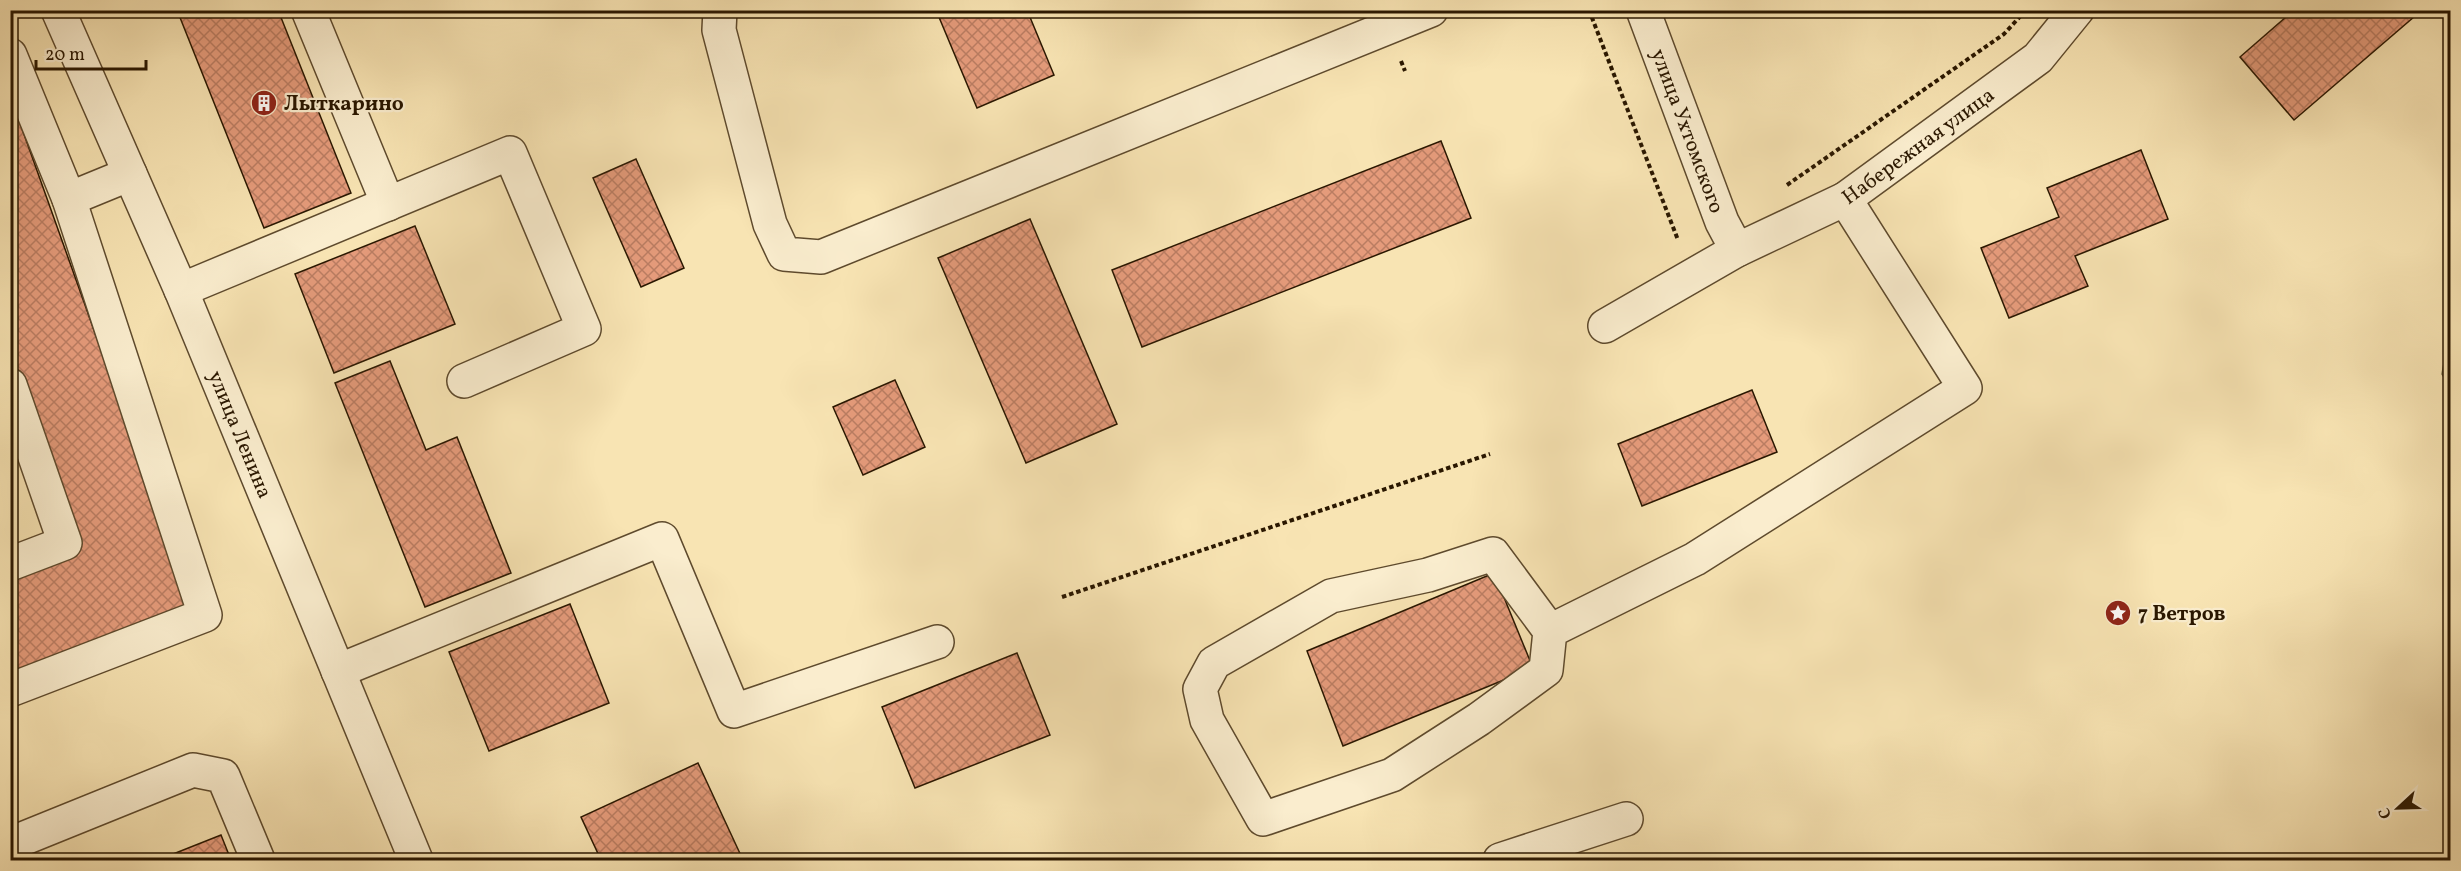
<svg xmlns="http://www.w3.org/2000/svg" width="2461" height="871" font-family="Vollkorn,serif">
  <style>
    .garden { fill: url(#garden-furrows); stroke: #756d45; stroke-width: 1.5 }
    .building { fill: url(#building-cross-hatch); stroke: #2a1700; stroke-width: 1.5 }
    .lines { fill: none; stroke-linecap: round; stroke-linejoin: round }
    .minor-casing { stroke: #5e4a2d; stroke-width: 36 }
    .path { stroke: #2a1700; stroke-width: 4; stroke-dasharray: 4.5 3; stroke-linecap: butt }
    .minor { stroke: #faedce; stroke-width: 33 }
    .labels { text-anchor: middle; stroke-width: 4.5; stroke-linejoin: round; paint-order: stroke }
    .poi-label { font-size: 21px; font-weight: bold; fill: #2a1700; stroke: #faedce; text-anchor: start }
    .street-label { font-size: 21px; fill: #2a1700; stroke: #faedce }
  </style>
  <defs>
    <pattern id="garden-furrows" width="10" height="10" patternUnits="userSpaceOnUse" patternTransform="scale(1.5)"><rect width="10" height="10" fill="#c0c38a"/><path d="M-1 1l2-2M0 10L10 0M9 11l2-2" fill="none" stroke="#a5a775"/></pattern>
    <pattern id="building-cross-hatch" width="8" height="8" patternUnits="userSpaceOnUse" patternTransform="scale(1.5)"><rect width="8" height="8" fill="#e59b7b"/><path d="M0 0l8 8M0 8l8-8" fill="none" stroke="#ba7d62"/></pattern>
  </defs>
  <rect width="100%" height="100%" fill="#f8e4b3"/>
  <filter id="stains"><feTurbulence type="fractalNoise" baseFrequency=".00333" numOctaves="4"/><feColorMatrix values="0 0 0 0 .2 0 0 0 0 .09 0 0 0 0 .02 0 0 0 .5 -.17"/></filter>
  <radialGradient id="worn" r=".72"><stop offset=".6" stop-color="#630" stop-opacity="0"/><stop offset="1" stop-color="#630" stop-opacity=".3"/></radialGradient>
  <polygon class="garden" points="2450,329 2450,387 2442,374"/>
  <g class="building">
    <polygon points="177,10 278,10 351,193 264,228"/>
    <polygon points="936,10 1027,10 1054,75 977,108"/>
    <polygon points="2294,10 2422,10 2294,120 2240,57"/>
    <polygon points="10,95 194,610 10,680 10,575 76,548 10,359"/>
    <polygon points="1441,141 1471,218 1142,347 1112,270"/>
    <polygon points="2141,150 2168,219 2075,256 2088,286 2009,318 1981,248 2059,217 2047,188"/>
    <polygon points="636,159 684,268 641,287 593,178"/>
    <polygon points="1030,219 1117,424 1026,463 938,258"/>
    <polygon points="415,226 455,324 334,373 295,274"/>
    <polygon points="390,361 426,450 457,437 511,573 425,607 335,383"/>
    <polygon points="895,380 925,447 863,475 833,407"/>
    <polygon points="1752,390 1777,452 1642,506 1618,444"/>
    <polygon points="1494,573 1533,668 1343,746 1307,651"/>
    <polygon points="570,604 609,703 489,751 449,652"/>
    <polygon points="1017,653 1050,735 915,788 882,707"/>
    <polygon points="698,763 743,860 601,860 581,817"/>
    <polygon points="221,835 231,860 158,860"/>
  </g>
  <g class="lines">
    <g class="minor-casing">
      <g id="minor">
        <path id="s1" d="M58,10L181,290L416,860"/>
        <polyline points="308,10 388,204"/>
        <polyline points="720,10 719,30 770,224 784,254 821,257 1431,10"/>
        <path id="s2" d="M1643,10L1722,222L1737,250"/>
        <polyline points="10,55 69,199 130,174"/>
        <polyline points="181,290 510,153 584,329 464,381"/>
        <path id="s3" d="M1605,326L1737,250L1845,199L2038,58L2077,10"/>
        <polyline points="10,385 65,543 10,564"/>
        <polyline points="1550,631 1493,554 1428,575 1331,596 1214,663 1200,689 1207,720 1263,819 1392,775 1479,719 1546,670 1550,631 1695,559 1965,388 1845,199"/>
        <polyline points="338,671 662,539 734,711 937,642"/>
        <polyline points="10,690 205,615 69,199"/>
        <polyline points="10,844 193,770 223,776 258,860"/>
        <polyline points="1500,860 1626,819"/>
      </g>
    </g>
    <g class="path">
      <polyline points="1589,10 1678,240"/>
      <polyline points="1401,61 1405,71"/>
      <polyline points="1787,185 2004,34 2026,10"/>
      <polyline points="1062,597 1490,454"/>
    </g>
    <use href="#minor" class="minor"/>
  </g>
  <defs>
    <g id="building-disc" transform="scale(1.35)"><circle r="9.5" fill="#8f2418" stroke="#faedce"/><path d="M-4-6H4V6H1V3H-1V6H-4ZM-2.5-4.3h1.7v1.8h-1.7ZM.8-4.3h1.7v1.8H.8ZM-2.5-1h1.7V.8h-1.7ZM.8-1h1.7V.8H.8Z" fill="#fff"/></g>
    <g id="sight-disc" transform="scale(1.35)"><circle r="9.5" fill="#8f2418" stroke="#faedce"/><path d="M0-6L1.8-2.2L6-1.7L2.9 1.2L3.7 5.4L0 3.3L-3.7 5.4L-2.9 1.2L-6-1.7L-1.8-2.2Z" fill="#fff"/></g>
  </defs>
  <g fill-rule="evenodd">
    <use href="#building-disc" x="264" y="103"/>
    <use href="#sight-disc" x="2118" y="613"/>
  </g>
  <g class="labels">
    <g class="poi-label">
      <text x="284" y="110">Лыткарино</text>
      <text x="2138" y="620">7 Ветров</text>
    </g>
    <g class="street-label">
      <text dy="7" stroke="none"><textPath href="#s2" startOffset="129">улица Ухтомского</textPath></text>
      <text dy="7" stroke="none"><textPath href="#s3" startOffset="362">Набережная улица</textPath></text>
      <text dy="7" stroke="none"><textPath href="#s1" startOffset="462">улица Ленина</textPath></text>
    </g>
  </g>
  <rect width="2461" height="871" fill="none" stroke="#f8e4b3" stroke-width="36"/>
  <rect x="12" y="12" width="2437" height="847" fill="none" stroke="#2a1700" stroke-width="3"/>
  <rect x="18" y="18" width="2425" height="835" fill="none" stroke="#2a1700" stroke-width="1.5"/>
  <g transform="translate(2398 808) rotate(248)" stroke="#faedce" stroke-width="4.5" paint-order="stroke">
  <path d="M0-4.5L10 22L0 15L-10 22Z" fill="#2a1700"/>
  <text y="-9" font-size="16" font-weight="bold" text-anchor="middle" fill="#2a1700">С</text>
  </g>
  <path d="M36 60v9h110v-9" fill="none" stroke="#2a1700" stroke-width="3"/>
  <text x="45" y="60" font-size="18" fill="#2a1700" stroke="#faedce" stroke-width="4.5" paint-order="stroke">20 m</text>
  <rect width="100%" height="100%" filter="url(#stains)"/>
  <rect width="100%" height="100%" fill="url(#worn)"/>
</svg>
